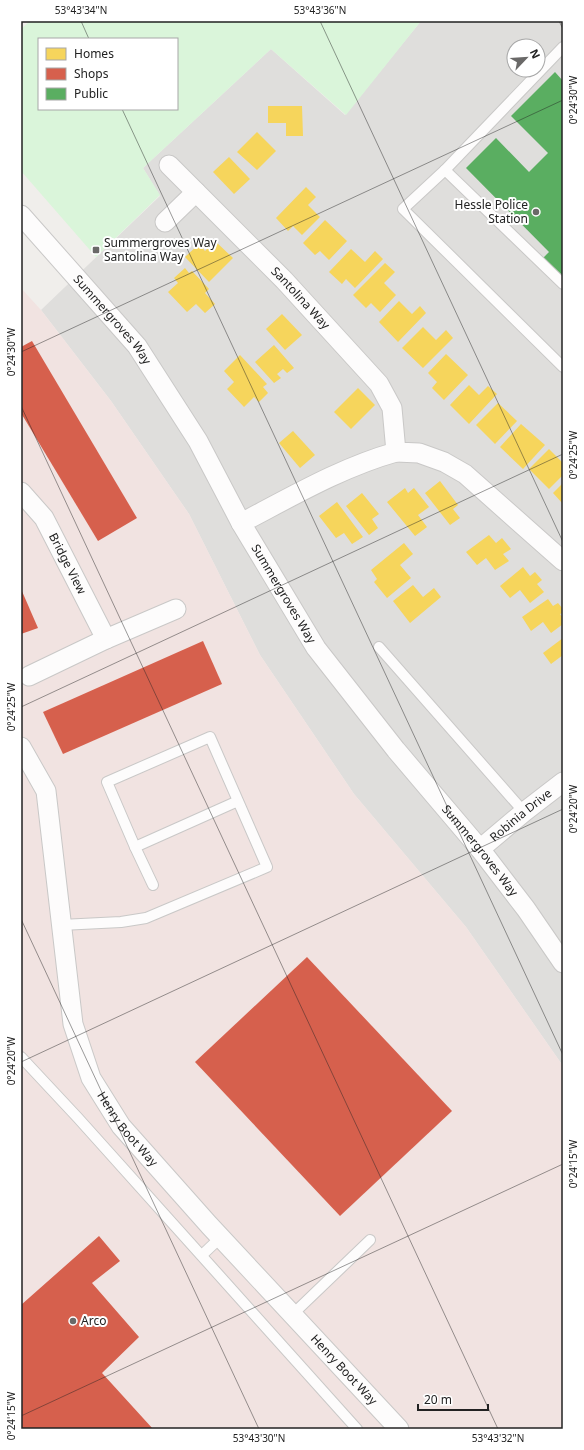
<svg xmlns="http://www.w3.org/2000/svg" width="584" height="1450" font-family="'Noto Sans',sans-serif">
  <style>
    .residential { fill: #dfdedc; fill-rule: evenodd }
    .commercial { fill: #f1e3e1 }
    .park { fill: #daf5da; fill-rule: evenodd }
    .homes { fill: #f6d55c }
    .shops { fill: #d6604d }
    .public { fill: #5aae61 }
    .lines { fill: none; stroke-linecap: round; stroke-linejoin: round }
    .service-casing { stroke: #c9c8c7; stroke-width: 12 }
    .minor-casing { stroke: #c9c8c7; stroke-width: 21 }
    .service { stroke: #fdfcfc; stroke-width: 10 }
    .minor { stroke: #fdfcfc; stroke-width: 19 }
    .ticks { fill: none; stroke: #222; stroke-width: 1; stroke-opacity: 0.45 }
    .poi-dot { fill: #6a6968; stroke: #fff; stroke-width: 1.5 }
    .labels { text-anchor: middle; stroke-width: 4; stroke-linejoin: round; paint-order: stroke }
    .poi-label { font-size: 12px; fill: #222; stroke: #fff; text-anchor: start }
    .street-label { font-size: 12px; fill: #222; stroke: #fff }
    .neatline { fill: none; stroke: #222; stroke-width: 1.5 }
    .ticks-label { font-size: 10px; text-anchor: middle; fill: #222 }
  </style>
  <rect width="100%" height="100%" fill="#f0eeeb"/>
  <path class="residential" d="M421,21H563V1066L466,927L354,794L260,655L189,514L111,401L41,310L160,196L143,168L271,49L345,115ZM514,46H538V70H514Z"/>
  <polygon class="commercial" points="21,288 41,310 111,401 189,514 260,655 354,794 466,927 563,1066 563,1429 21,1429"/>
  <path class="park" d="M30,21H421L346,115L271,49L143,168L160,195L96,257L21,171V29ZM39,39H177V109H39Z"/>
  <g class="homes">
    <polygon points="268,106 302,106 303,136 286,136 286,123 268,123"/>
    <polygon points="257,132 276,151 257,170 237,152"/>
    <polygon points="229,157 250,179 234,194 213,172"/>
    <polygon points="306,187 316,197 308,205 320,217 302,235 293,226 288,231 276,218"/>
    <polygon points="325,220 347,241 329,260 320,251 315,255 303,243"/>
    <polygon points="215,241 233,258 209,282 185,257 199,244 205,251"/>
    <polygon points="351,249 365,262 375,251 383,259 355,288 346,279 342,284 329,272"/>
    <polygon points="385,263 395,272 384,283 396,295 380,312 371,303 366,308 353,295"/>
    <polygon points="185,268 189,273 192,271 209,289 205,293 215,304 205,313 196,304 187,312 168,292 178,283 174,278"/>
    <polygon points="399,301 412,314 420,306 426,313 398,342 379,322"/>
    <polygon points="282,314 302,335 285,350 266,329"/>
    <polygon points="423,327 436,340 446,330 453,338 423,368 402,348"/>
    <polygon points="274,345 294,368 287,373 283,369 277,374 281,378 274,383 255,362"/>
    <polygon points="446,354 468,375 444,400 432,388 437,382 428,373"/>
    <polygon points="240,355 267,384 263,387 268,393 259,402 254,397 244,407 227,389 234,382 224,371"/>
    <polygon points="469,385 479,395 488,386 497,394 469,424 450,405"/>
    <polygon points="358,388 375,405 351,429 334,412"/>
    <polygon points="498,403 517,421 495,444 476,425"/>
    <polygon points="521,424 545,445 523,469 500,447"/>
    <polygon points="293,431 315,455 300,468 279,443"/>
    <polygon points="549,449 563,463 563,475 549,489 529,469"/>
    <polygon points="440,481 458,505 453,509 460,518 450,525 425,493"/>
    <polygon points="563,483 563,504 553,493"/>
    <polygon points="405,488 408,493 414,488 429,507 418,515 427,527 415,536 387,502"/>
    <polygon points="362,493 379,514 372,519 378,528 369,535 346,506"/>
    <polygon points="337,502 363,537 352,544 344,533 336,538 319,516"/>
    <polygon points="489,535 496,543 502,538 511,549 503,554 509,561 495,570 486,558 477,565 466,552"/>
    <polygon points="404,543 413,554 400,565 411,578 387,598 374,582 377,579 371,570"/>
    <polygon points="523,567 530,576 535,572 542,580 537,584 544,592 530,603 520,590 510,598 500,586"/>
    <polygon points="413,585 423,597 434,588 441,597 410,623 393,601"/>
    <polygon points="548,599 553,606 558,603 563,609 563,613 560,614 563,618 563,624 551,633 543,622 531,631 522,617"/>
    <polygon points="563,638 563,655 551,664 543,653"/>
  </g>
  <g class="shops">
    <polygon points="32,341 137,518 98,541 21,413 21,347"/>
    <polygon points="21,589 38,628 21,634"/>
    <polygon points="203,641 222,684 63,754 43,712"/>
    <polygon points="307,957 452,1111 340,1216 195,1062"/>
    <polygon points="99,1236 120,1261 92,1283 139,1337 102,1373 153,1429 21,1429 21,1305"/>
  </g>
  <polygon class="public" points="555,72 563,81 563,284 540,261 549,252 466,168 496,138 529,172 548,153 511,116"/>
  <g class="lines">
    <g class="service-casing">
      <g id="service">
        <polyline points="563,47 445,170 403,209 563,367"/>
        <polyline points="445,170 563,284"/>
        <polyline points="379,647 524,812"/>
        <polyline points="135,847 153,885"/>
        <polyline points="61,925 121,922 146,918 267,867 210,737 107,782 135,847 238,801"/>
        <polyline points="21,1057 78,1118 357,1429"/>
        <polyline points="202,1255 221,1237"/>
        <polyline points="293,1314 370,1240"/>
      </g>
    </g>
    <g class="minor-casing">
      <g id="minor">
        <path id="s1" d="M169,165L284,280L379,384L392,408L396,452L419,453L444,462L465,474L563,561"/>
        <path id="s2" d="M21,215L137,346L198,441L241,523L316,648L396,750L480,849L526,909L563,963"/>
        <polyline points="165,222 196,192"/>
        <path id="s3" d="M21,492L44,518L106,639"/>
        <path d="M241,523C291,497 342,467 396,452"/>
        <polyline points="29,676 106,639 176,609"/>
        <path id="s4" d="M21,747L46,791L73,1024L91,1078L121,1126L209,1225L399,1429"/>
        <path id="s5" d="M480,849L524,812L563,782"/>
      </g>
    </g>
    <use href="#service" class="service"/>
    <use href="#minor" class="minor"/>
  </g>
  <path class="ticks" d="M81,21L89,39M320,21L563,542M559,21L563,29M122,109L563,1055M21,352L563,100M21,406L498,1429M21,707L563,454M21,919L259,1429M21,1062L563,809M21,1416L563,1164"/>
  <g class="poi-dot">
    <circle cx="536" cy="212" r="4"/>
    <rect x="92" y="246" width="8" height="8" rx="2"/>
    <circle cx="73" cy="1321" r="4"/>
  </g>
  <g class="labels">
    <g class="poi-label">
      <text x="528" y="209" text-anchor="end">Hessle Police<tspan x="528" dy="14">Station</tspan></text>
      <text x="104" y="247">Summergroves Way<tspan x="104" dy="14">Santolina Way</tspan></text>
      <text x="81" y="1325">Arco</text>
    </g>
    <g class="street-label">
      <text dy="4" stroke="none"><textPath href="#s1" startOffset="187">Santolina Way</textPath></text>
      <text dy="4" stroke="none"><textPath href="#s2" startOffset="139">Summergroves Way</textPath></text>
      <text dy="4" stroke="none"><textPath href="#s3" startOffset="86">Bridge View</textPath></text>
      <text dy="4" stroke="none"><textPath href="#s2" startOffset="463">Summergroves Way</textPath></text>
      <text dy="4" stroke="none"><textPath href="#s5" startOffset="53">Robinia Drive</textPath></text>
      <text dy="4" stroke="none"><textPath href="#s2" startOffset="787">Summergroves Way</textPath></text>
      <text dy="4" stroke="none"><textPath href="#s4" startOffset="405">Henry Boot Way</textPath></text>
      <text dy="4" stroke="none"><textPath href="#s4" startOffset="729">Henry Boot Way</textPath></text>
    </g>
  </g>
  <rect width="584" height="1450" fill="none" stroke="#ffffff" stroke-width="44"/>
  <rect x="38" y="38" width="140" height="72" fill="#ffffff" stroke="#a7a7a7"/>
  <rect x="46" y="48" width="20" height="12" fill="#f6d55c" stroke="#a7a7a7"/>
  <text x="74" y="58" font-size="12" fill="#222222">Homes</text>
  <rect x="46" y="68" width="20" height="12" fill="#d6604d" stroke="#a7a7a7"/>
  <text x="74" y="78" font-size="12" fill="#222222">Shops</text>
  <rect x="46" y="88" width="20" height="12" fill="#5aae61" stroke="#a7a7a7"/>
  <text x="74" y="98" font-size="12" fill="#222222">Public</text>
  <g transform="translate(526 58) rotate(65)"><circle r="19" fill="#ffffff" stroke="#a7a7a7"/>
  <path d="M0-3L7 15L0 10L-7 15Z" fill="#6a6968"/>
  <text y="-6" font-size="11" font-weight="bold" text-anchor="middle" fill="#222222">N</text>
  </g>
  <path d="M418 1404v6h70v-6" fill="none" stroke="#222222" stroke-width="2"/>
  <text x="424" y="1404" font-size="12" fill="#222222" stroke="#ffffff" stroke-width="3" paint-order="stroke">20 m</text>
  <rect x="22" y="22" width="540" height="1406" class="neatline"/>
  <g class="ticks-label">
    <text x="81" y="14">53°43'34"N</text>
    <text x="320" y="14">53°43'36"N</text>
    <text transform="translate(573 100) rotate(-90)" y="4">0°24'30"W</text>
    <text transform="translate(11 352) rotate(-90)" y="4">0°24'30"W</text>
    <text transform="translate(573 455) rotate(-90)" y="4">0°24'25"W</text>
    <text transform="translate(11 707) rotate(-90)" y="4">0°24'25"W</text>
    <text transform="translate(573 809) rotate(-90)" y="4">0°24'20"W</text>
    <text transform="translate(11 1061) rotate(-90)" y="4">0°24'20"W</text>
    <text transform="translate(573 1164) rotate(-90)" y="4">0°24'15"W</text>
    <text transform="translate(11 1416) rotate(-90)" y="4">0°24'15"W</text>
    <text x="259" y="1442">53°43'30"N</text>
    <text x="498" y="1442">53°43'32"N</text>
  </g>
</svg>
